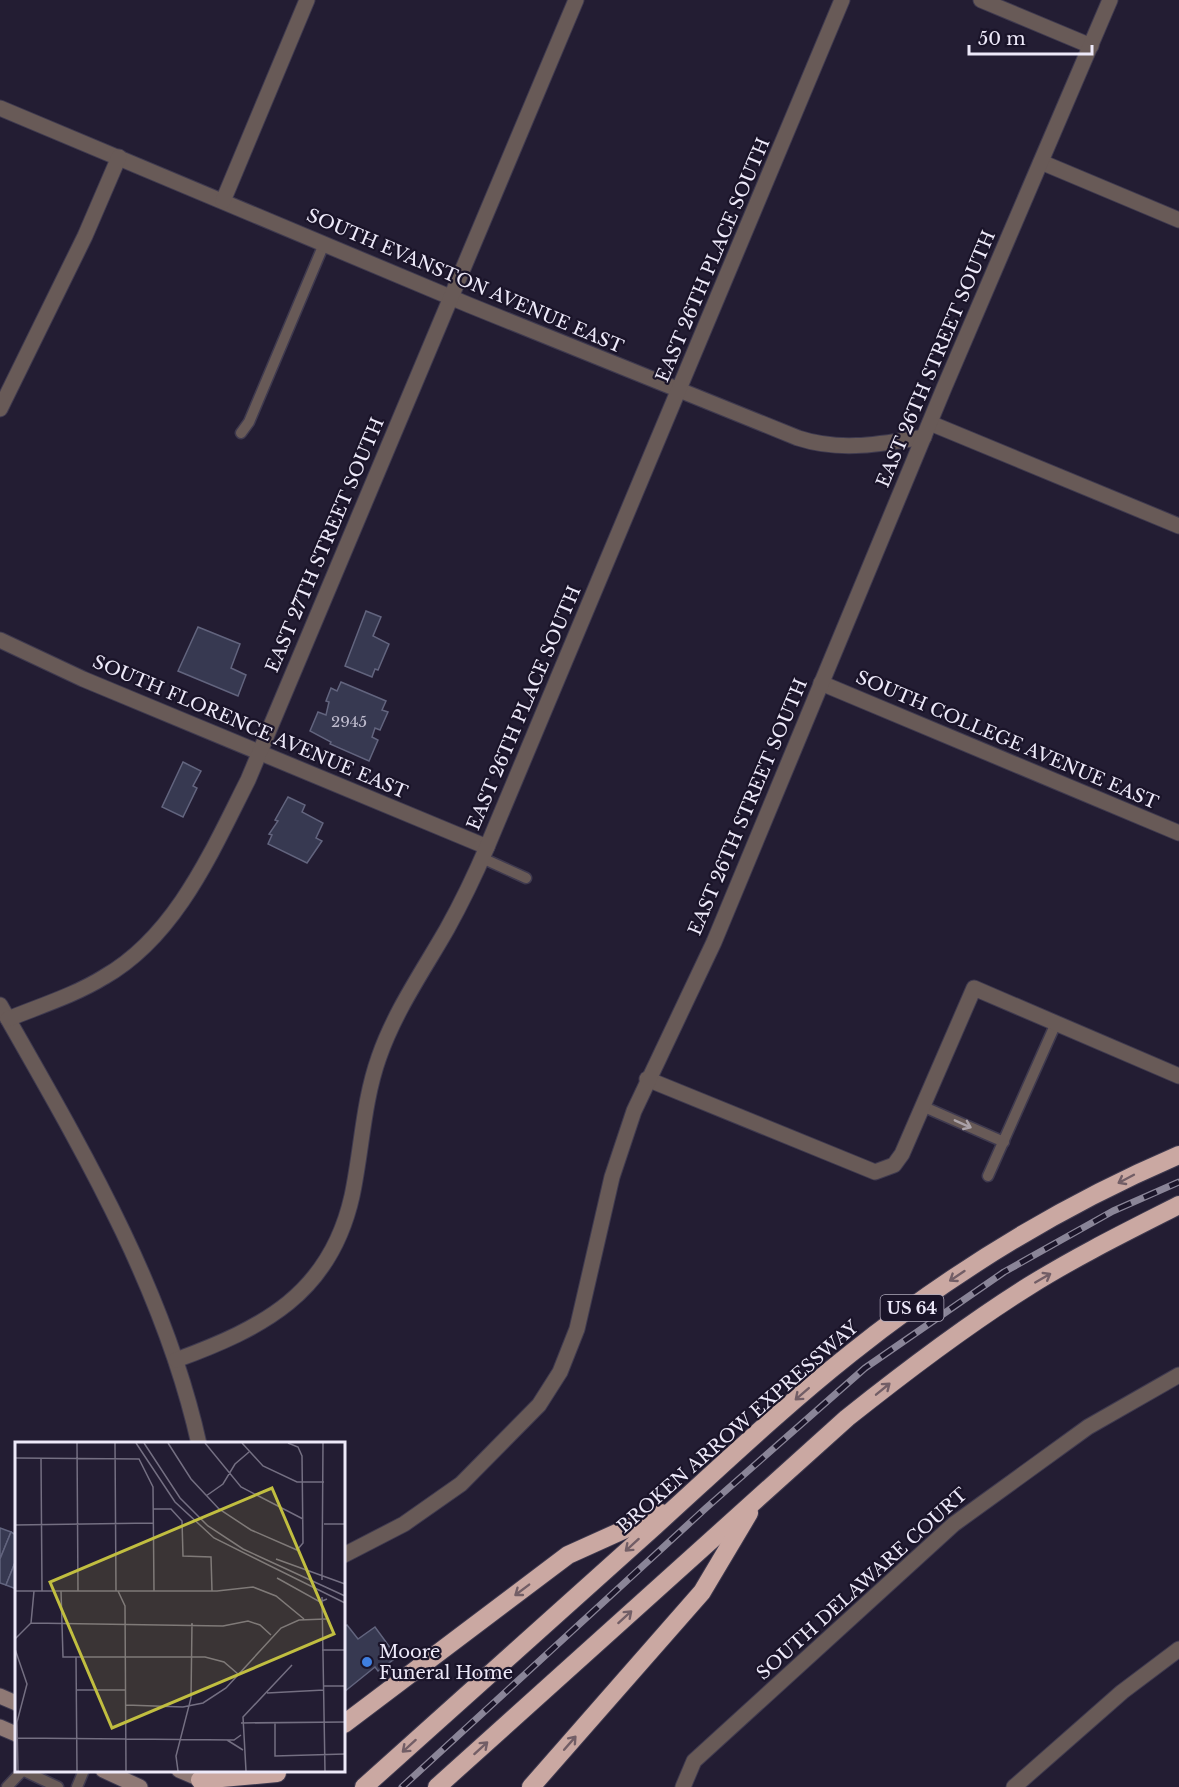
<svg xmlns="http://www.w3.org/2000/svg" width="1179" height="1787" font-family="'Libre Baskerville',serif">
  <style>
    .building { fill: #373951; stroke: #62647e; stroke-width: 1.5 }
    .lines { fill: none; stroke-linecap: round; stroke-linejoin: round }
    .service-casing { stroke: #3f3a4f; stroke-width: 13 }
    .minor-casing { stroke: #3f3a4f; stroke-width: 17 }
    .secondary-casing { stroke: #3f3a4f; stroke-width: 17 }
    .motorway-casing { stroke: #3f3a4f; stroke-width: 20 }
    .service { stroke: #685a57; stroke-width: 10 }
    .minor { stroke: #685a57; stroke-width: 15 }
    .secondary { stroke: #8f7975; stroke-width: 15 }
    .motorway { stroke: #caa8a2; stroke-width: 18 }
    .rail-casing { stroke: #8a8598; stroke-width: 7 }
    .rail { stroke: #1a1429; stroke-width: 4.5; stroke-dasharray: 14; stroke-linecap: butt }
    .oneway { stroke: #aaa2a8 }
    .oneway2 { stroke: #725e66 }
    .shop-dot { fill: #3f7fe0; stroke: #1a1429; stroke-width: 2 }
    .labels { text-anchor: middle; stroke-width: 4.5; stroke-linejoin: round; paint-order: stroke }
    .number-label { font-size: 15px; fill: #c0bdcf }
    .shield { fill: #1a1429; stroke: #aea9bb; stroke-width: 1.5 }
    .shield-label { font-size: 16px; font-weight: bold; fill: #ede9f9 }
    .street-label { font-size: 18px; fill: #ede9f9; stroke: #1a1429 }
    .poi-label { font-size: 18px; fill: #ede9f9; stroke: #1a1429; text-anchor: start }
    .inset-road { fill: none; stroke: #746f82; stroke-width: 1.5 }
    .view { fill: #c1be40; fill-opacity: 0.15; stroke: #c1be40; stroke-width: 3 }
    .inset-edge { fill: none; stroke: #ede9f9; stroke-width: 3 }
  </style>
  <rect width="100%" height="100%" fill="#231d33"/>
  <g class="building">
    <polygon points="366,611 381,617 373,636 389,644 378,670 375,669 372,677 345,666"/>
    <polygon points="198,627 240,644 231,668 246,675 238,696 178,671"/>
    <polygon points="341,682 386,701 382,710 388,712 380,730 375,728 372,737 378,740 369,761 330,744 331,742 310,731 318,712 326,715 329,702 326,701 331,688 337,691"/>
    <polygon points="183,762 201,771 193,786 197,788 183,817 162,807"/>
    <polygon points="288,797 305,805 302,812 323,823 316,838 322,841 307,863 268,844 272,835 269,834 278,821 275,820"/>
    <polygon points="0,1528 11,1532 0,1559"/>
    <polygon points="11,1532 16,1535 16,1560 6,1585 0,1583 0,1559"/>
    <polygon points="16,1560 16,1589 6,1585"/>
    <polygon points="347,1625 358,1639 375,1627 397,1657 378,1671 375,1667 344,1692 344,1627"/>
  </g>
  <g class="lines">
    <g class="service-casing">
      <g id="service">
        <polyline points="241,433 249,422 324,244"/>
        <polyline points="482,858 526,878"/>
        <polyline points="922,1106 1004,1142"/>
        <polyline points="988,1176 1056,1023"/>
        <polyline points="22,1770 58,1787"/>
        <polyline points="7,1787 22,1771"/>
        <polyline points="77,1787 84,1770"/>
      </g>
    </g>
    <g class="minor-casing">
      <g id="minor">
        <polyline points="981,0 1091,46"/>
        <path d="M0,108L469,305L798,438C841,452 880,444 924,437"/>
        <polyline points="1041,162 1179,220"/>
        <polyline points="223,201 307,0"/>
        <polyline points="0,409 85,236 119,157"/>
        <polyline points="930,423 1179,526"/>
        <polyline points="0,640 83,679 487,847"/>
        <polyline points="821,683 1179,833"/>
        <path d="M0,1005C79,1144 164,1286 199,1444"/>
        <path d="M8,1019C40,1006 75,995 104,977C176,936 212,851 248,780L576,0"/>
        <polyline points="647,1079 875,1172 894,1165 902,1154 974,988 1179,1076"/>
        <path d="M176,1360C263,1328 330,1294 352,1196C362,1149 363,1102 379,1057C395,1011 423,971 447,929C462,902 475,875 487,847L842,0"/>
        <polyline points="344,1555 404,1524 461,1484 539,1405 560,1372 577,1329 612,1177 634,1111 714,942 944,388 1110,0"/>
        <polyline points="683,1787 694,1761 954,1524 1088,1427 1179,1375"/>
        <polyline points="1014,1787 1122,1692 1179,1649"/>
      </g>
    </g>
    <g class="secondary-casing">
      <g id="secondary">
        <polyline points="0,1696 16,1703"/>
        <polyline points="0,1727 16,1734"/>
        <polyline points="103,1770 140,1787"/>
        <polyline points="179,1770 209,1783"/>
      </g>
    </g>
    <g class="motorway-casing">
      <g id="motorway">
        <polyline points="344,1724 568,1555 661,1513"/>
        <polyline points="200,1780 277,1773"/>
        <path d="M364,1787C461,1700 558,1613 655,1526C719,1468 782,1408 850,1354C950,1274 1062,1205 1179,1155"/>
        <path d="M437,1787L847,1418C906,1371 965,1326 1029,1286C1077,1256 1128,1231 1179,1205"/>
        <polyline points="531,1787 702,1592 749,1513"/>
      </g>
    </g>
    <use href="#service" class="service"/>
    <use href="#minor" class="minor"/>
    <use href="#secondary" class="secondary"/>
    <use href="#motorway" class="motorway"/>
    <g class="rail-casing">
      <polyline id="rail" points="402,1787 706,1508 865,1368 1004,1272 1113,1211 1179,1182"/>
    </g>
    <use href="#rail" class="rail"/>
  </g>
  <defs><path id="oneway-shaft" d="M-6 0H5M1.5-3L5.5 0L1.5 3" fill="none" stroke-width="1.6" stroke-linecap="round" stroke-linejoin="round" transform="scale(1.5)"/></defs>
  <use class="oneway" href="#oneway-shaft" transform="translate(963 1124) rotate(24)"/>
  <g class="oneway2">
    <use href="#oneway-shaft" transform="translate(1126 1179) rotate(152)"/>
    <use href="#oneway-shaft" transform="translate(957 1276) rotate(146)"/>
    <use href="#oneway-shaft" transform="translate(1043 1278) rotate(-30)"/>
    <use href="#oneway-shaft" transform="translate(883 1389) rotate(-39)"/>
    <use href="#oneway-shaft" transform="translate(802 1394) rotate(139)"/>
    <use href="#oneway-shaft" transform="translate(632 1545) rotate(138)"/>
    <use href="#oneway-shaft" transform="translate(522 1590) rotate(143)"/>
    <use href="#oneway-shaft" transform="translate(625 1617) rotate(-42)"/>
    <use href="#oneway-shaft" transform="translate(570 1743) rotate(-49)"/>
    <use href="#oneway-shaft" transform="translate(409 1746) rotate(138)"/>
    <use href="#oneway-shaft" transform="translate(481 1748) rotate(-42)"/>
  </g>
  <circle class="shop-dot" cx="367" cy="1662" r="6"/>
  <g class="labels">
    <g class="number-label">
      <text x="349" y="727">2945</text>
    </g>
    <rect class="shield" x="880.5" y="1295" width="63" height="26" rx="4.5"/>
    <g class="shield-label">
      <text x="912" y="1314">US 64</text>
    </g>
    <g class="street-label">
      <text transform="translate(713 260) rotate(-67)" y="6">EAST 26TH PLACE SOUTH</text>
      <text transform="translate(465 281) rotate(23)" y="6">SOUTH EVANSTON AVENUE EAST</text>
      <text transform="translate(936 359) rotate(-67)" y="6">EAST 26TH STREET SOUTH</text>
      <text transform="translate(325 545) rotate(-67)" y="6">EAST 27TH STREET SOUTH</text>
      <text transform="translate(524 708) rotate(-67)" y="6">EAST 26TH PLACE SOUTH</text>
      <text transform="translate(250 727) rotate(23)" y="6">SOUTH FLORENCE AVENUE EAST</text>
      <text transform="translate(1007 740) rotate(23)" y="6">SOUTH COLLEGE AVENUE EAST</text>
      <text transform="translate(748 807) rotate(-67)" y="6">EAST 26TH STREET SOUTH</text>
      <text transform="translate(738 1427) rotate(-41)" y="6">BROKEN ARROW EXPRESSWAY</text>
      <text transform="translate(862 1584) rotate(-42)" y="6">SOUTH DELAWARE COURT</text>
    </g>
    <g class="poi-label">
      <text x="379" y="1658">Moore<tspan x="379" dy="21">Funeral Home</tspan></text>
    </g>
  </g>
  <g transform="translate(15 1442)">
    <rect width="330" height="330" fill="#231d33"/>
    <path class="inset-road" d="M62,1L63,149M100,1L101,149M121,1L160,60L199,96L330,161M129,1L165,56L193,84L228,107L330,154M153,1L176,37L204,67L236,88L282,108L288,101L287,14L283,5L273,1M190,1L226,45L288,77M227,1L248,24L282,40H309M0,16L124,17L138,45L139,149M26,16L27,149M191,54L208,42L220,22L234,10M138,67H156L167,79L168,114L196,115L197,149M309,82H330M0,83L138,81M261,117L330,142M262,136L305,160L312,157M307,138L308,1M0,149H202L238,145L261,154L289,177M46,149L48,215H190L209,220L223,232M103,149L110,164L111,329M307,155L310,329M16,181L208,184L233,179L245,183L256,193M0,197L16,181L19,149M0,207L12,242L2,280L3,329M307,208H330M61,215L62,329M309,244H330M61,248H110M252,251L309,248M111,263L168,265L188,261L211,246L266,186L284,178L311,177M226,281L330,280M260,281V314L330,312M2,296L219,298L226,293M212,298L228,308M163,329L161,314L176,256L177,181M231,329L228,275L277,223"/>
    <path class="view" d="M257,46L319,192L97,286L35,140Z"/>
    <rect width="330" height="330" class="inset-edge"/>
  </g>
  <path d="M969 45v9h123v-9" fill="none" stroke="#ede9f9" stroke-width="3"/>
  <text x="978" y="45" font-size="18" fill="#ede9f9" stroke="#1a1429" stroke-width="4.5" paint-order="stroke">50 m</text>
</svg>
